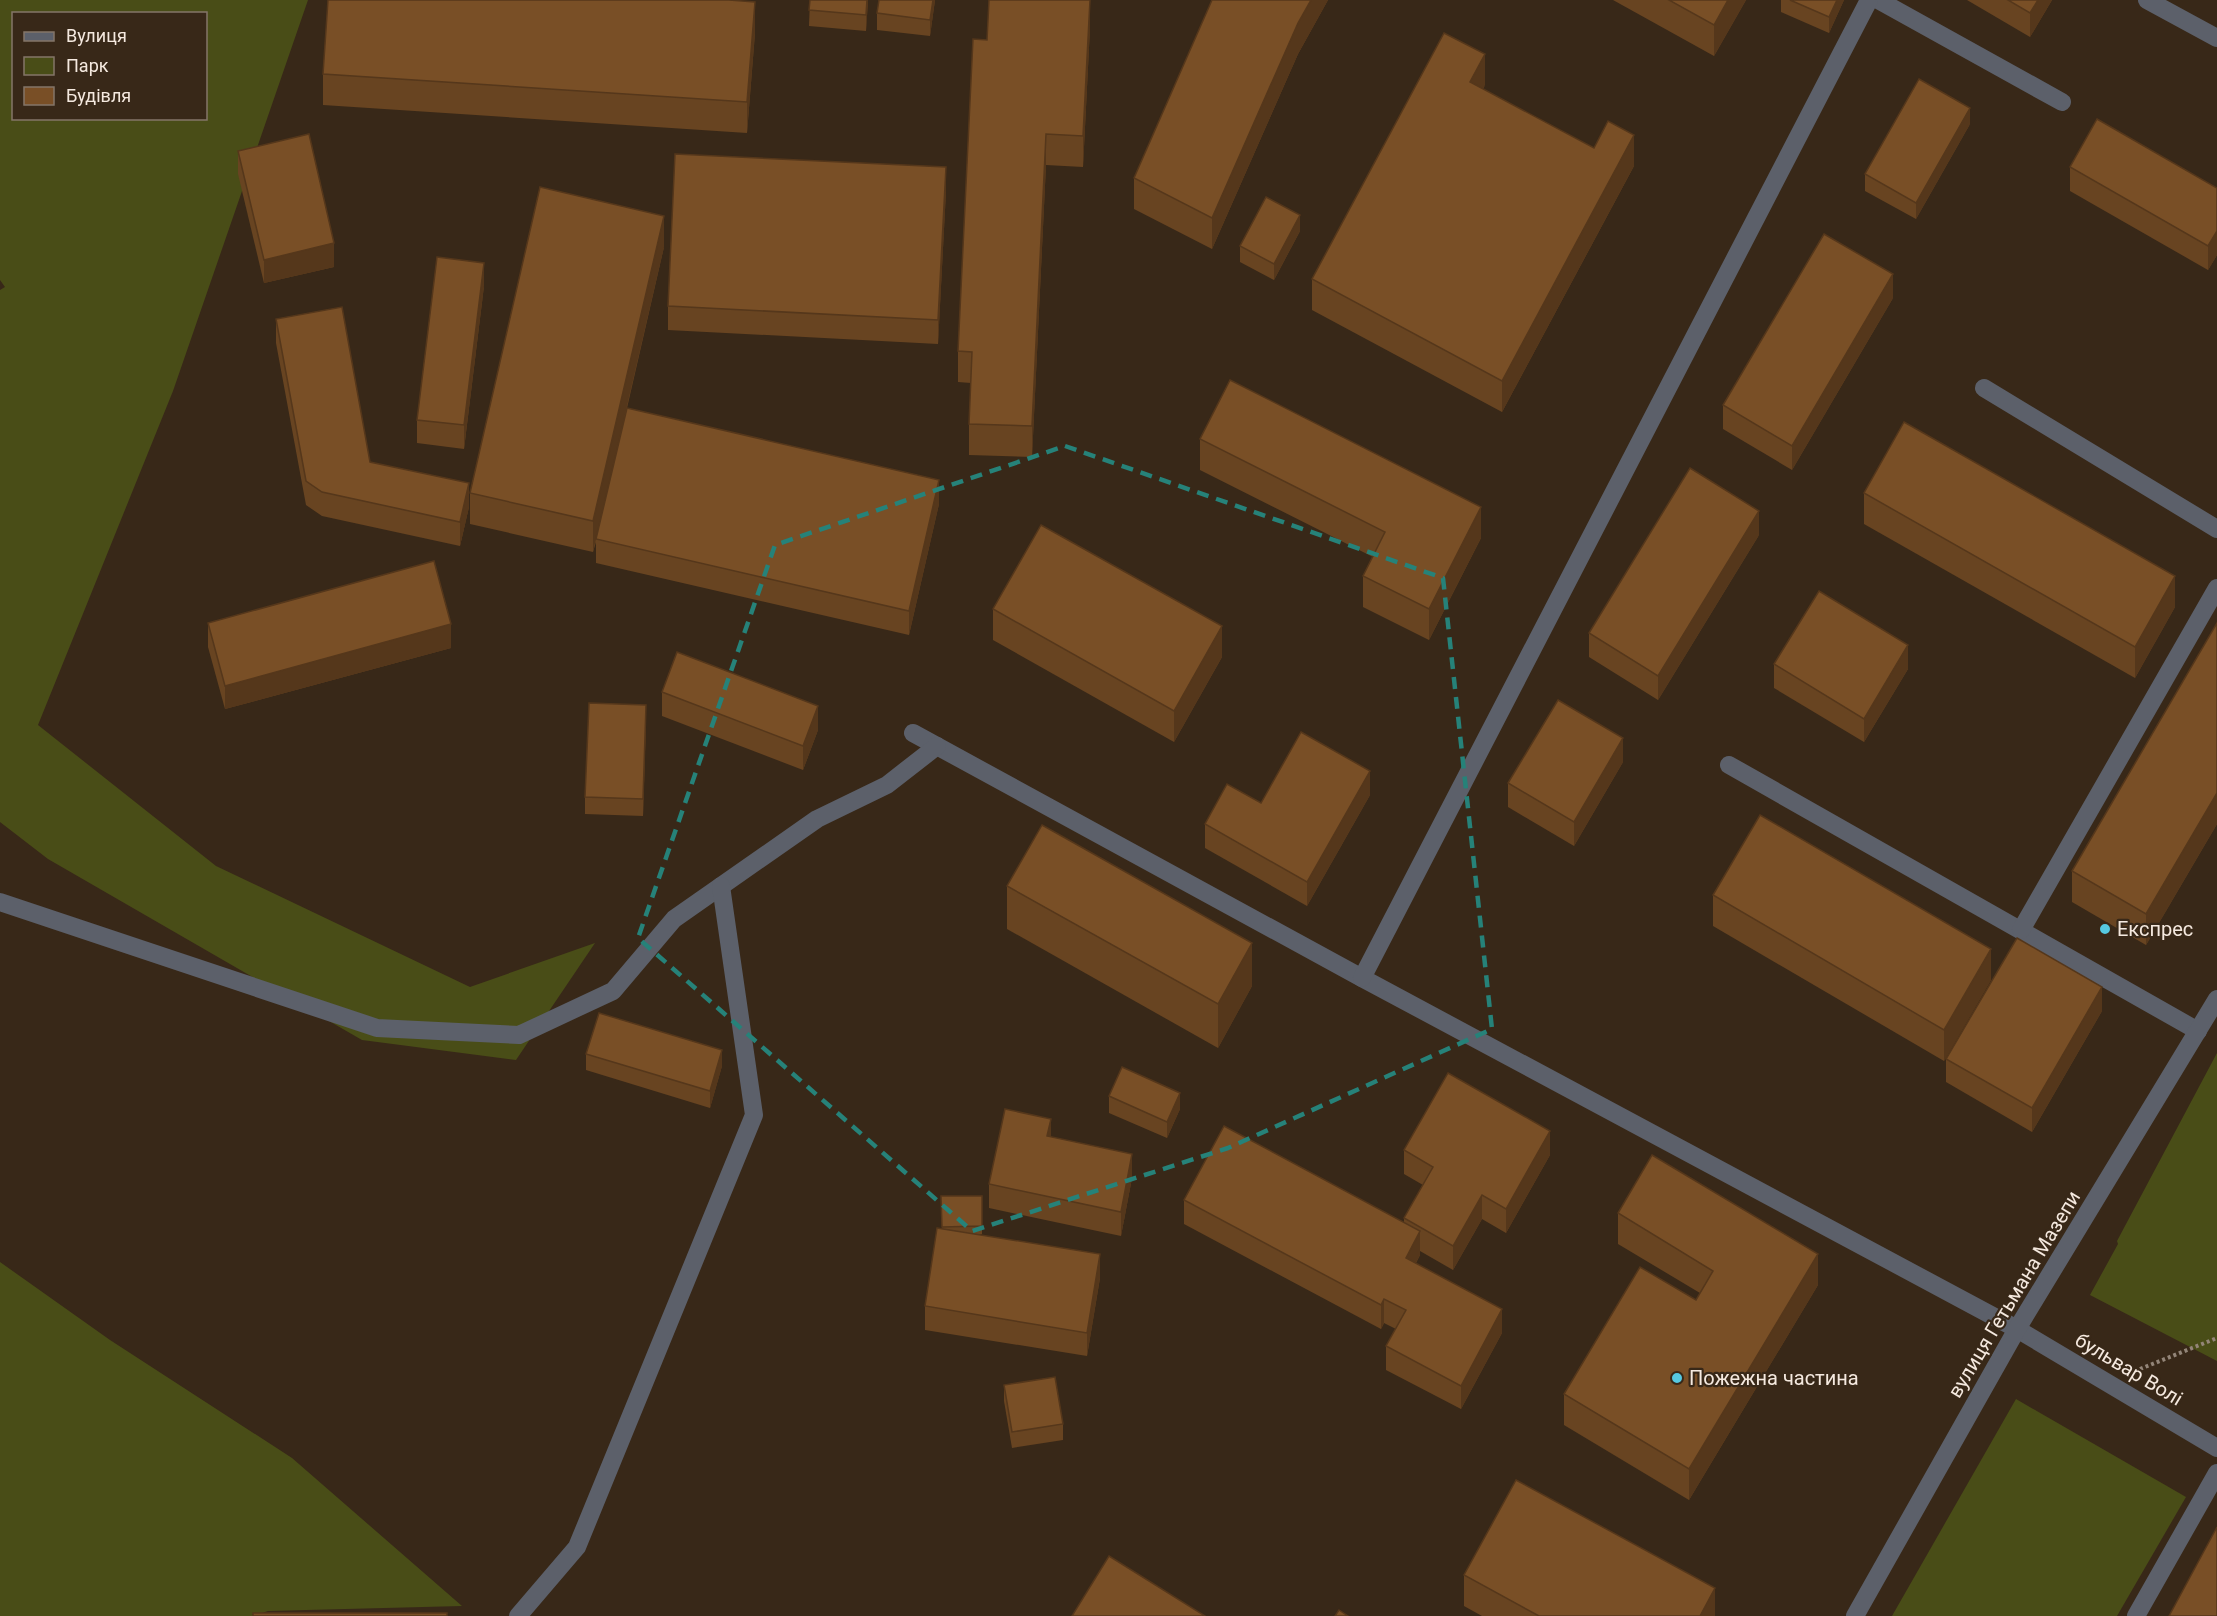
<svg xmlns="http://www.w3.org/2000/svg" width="2217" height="1616" font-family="Roboto,sans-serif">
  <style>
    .green { fill: #494d17; fill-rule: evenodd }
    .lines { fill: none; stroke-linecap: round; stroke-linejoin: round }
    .path { stroke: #938578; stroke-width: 4; stroke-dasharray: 3 3; stroke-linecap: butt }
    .lane { stroke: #5c606a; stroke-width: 18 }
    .street { stroke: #5c606a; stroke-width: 18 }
    .wall { fill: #684421 }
    .shaded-wall { fill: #55371b }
    .building { fill: #794f26; stroke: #55371b; stroke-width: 1.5 }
    .marked { fill: none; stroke: #268279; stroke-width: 4.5; stroke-dasharray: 12 8; stroke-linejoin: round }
    .poi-dot { fill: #56c9e1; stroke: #382818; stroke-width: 2 }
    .labels { text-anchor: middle; stroke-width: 4.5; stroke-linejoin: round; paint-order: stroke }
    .poi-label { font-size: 20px; fill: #f5e9df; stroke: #382818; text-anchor: start }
    .street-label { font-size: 20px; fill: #f5e9df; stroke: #382818 }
  </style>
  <rect width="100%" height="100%" fill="#382818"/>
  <g class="green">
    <path d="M0,0H308L173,391L38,725L216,866L470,987L595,943L516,1060L362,1040L48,859L0,822V290L5,287L0,280ZM14,14H206V118H14Z"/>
    <polygon points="2217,1053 2217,1361 2090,1295 2118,1244 2117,1241"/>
    <polygon points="0,1262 110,1340 292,1458 462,1606 268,1611 253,1616 0,1616"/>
    <polygon points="2016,1399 2186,1497 2117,1616 1892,1616"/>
  </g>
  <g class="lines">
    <polyline class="path" points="2140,1369 2217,1338"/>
    <g class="lane">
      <polyline points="1878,0 2062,102"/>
      <polyline points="2147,0 2217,38"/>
      <polyline points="1984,388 2217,529"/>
      <polyline points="1729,765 2198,1031"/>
      <polyline points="2021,930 2217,588"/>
    </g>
    <g class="street">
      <polyline points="913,733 1362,978 2017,1329 2217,1448"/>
      <polyline points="0,902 377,1028 519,1035 613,991 674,919 817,819 887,785 937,746"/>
      <polyline points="1362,978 1869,0"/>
      <polyline points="518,1616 577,1547 754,1115 721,886"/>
      <polyline points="1855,1616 2017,1329 2217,999"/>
      <polyline points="2136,1616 2217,1473"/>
    </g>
  </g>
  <g class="wall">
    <polygon points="810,0 868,0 866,31 809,26"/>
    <polygon points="935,0 930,36 877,30 877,13"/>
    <polygon points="1212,0 1328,0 1298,54 1212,249 1134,209 1134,178"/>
    <polygon points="1613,0 1746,0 1714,56"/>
    <polygon points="1781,0 1844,0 1829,33 1781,12"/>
    <polygon points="1967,0 2052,0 2030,37"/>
    <polygon points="1090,28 1083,167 1046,165 1032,457 969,455 969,424 971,383 958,382 958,351 987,40"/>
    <polygon points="755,33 747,133 323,105 323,74"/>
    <polygon points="1485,85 1483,89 1594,148 1634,166 1502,412 1312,310 1312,279"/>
    <polygon points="1970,124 1916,219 1865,191 1865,174"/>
    <polygon points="238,151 334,267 264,283 238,174"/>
    <polygon points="2070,167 2217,188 2217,255 2208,270 2070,191"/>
    <polygon points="946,191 938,344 668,330 668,306"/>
    <polygon points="1300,231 1274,280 1240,262 1240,246"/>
    <polygon points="664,247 627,408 939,504 909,635 596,563 596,542 593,552 470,524 470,493"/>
    <polygon points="484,286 464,449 417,443 417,420"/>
    <polygon points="1893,298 1792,470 1723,429 1723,405"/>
    <polygon points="276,319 370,462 469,507 460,546 322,516 306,505 276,343"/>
    <polygon points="1200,439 1481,538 1429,640 1363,607 1363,576 1373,557 1200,470"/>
    <polygon points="1864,493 2175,607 2135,678 1864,524"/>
    <polygon points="1759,535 1658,700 1589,657 1589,633"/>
    <polygon points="993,609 1222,657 1174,742 993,640"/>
    <polygon points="208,623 451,648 225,709 208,647"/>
    <polygon points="2217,623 2217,824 2146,945 2072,902 2072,871"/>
    <polygon points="1774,664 1908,669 1864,742 1774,688"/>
    <polygon points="662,692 818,730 803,770 662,716"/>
    <polygon points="646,721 643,816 585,814 585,797"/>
    <polygon points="1623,762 1574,846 1508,807 1508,783"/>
    <polygon points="1370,795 1307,906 1205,848 1205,824 1261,803"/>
    <polygon points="1007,886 1252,986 1218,1048 1007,929"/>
    <polygon points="1713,895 1991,980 1944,1061 1713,926"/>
    <polygon points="2102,1011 2032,1132 1946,1082 1946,1059"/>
    <polygon points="586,1054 722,1066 710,1108 586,1070"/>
    <polygon points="1109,1096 1180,1109 1167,1138 1109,1113"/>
    <polygon points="1051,1137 1132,1178 1121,1236 989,1208 989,1184"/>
    <polygon points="1404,1150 1550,1155 1506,1233 1482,1219 1453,1270 1420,1251 1420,1255 1416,1263 1502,1333 1461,1409 1386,1370 1386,1346 1396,1329 1384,1323 1381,1329 1184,1224 1184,1200 1404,1223 1404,1218 1423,1185 1404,1174"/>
    <polygon points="941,1196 982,1196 982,1234 977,1235 1100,1278 1087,1356 925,1330 925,1306 942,1229"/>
    <polygon points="1618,1213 1818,1285 1689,1500 1564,1425 1564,1394 1696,1300 1700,1293 1618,1244"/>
    <polygon points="1004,1385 1063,1424 1063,1440 1012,1448 1004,1401"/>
    <polygon points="1464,1575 1715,1616 1482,1616 1464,1606"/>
  </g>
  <g class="shaded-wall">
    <polygon points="867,0 868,0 866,31 866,15"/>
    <polygon points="933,0 935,0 930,36 930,20"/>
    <polygon points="1090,0 1090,28 1083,167 1083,136"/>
    <polygon points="1311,0 1328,0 1298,54 1212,249 1212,218 1298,23"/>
    <polygon points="1728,0 1746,0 1714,56 1714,25"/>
    <polygon points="1837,0 1844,0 1829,33 1829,17"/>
    <polygon points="2038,0 2052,0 2030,37 2030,13"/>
    <polygon points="755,2 755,33 747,133 747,102"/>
    <polygon points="1485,54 1485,85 1470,113 1470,82"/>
    <polygon points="1970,108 1970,124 1916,219 1916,203"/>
    <polygon points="1046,134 1046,165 1032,457 1032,426"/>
    <polygon points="1634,135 1634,166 1502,412 1502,381"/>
    <polygon points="946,167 946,191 938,344 938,320"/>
    <polygon points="1300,215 1300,231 1274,280 1274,264"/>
    <polygon points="664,216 664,247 593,552 593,521"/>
    <polygon points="2217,231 2217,255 2208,270 2208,246"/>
    <polygon points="334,243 334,267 264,283 264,260"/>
    <polygon points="484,263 484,286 464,449 464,425"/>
    <polygon points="1893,274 1893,298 1792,470 1792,446"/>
    <polygon points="939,480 939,504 909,635 909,611"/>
    <polygon points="469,483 469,507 460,546 460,522"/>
    <polygon points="1481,507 1481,538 1429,640 1429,609"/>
    <polygon points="1759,511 1759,535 1658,700 1658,676"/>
    <polygon points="2175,576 2175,607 2135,678 2135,647"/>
    <polygon points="451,624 451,648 225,709 225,686"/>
    <polygon points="1222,626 1222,657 1174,742 1174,711"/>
    <polygon points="1908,645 1908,669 1864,742 1864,719"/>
    <polygon points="646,705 646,721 643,816 643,799"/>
    <polygon points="818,706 818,730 803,770 803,746"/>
    <polygon points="1623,738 1623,762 1574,846 1574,822"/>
    <polygon points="1370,771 1370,795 1307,906 1307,882"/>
    <polygon points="2217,793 2217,824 2146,945 2146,914"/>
    <polygon points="1252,943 1252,986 1218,1048 1218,1004"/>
    <polygon points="1991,949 1991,980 1944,1061 1944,1030"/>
    <polygon points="2102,987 2102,1011 2032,1132 2032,1108"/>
    <polygon points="722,1050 722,1066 710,1108 710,1091"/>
    <polygon points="1180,1093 1180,1109 1167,1138 1167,1122"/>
    <polygon points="1051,1119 1051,1142 1047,1136"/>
    <polygon points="1550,1131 1550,1155 1506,1233 1506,1209"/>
    <polygon points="1132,1154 1132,1178 1121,1236 1121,1212"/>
    <polygon points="1482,1195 1482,1219 1453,1270 1453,1246"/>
    <polygon points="1420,1231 1420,1255 1406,1282 1406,1258"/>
    <polygon points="1100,1254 1100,1278 1087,1356 1087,1333"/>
    <polygon points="1818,1254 1818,1285 1689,1500 1689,1469"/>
    <polygon points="1384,1299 1384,1323 1381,1329 1381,1305"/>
    <polygon points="1502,1309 1502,1333 1461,1409 1461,1386"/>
    <polygon points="1715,1588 1715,1616 1700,1616"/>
  </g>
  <g class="building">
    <polygon points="328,0 729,0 755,2 747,102 323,74"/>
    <polygon points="810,0 867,0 866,15 809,10"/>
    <polygon points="879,0 933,0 930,20 877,13"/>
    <polygon points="989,0 1090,0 1083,136 1046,134 1032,426 969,424 972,352 958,351 973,39 987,40"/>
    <polygon points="1212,0 1311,0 1298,23 1212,218 1134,178"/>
    <polygon points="1669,0 1728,0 1714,25"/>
    <polygon points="1790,0 1837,0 1829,17"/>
    <polygon points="2008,0 2038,0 2030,13"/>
    <polygon points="1444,33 1485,54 1470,82 1594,148 1608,121 1634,135 1502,381 1312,279"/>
    <polygon points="1919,79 1970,108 1916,203 1865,174"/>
    <polygon points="2097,119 2217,188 2217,231 2208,246 2070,167"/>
    <polygon points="309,134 334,243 264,260 238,151"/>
    <polygon points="675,154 946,167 938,320 668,306"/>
    <polygon points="540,187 664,216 593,521 470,493"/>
    <polygon points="1266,197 1300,215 1274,264 1240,246"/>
    <polygon points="1824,234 1893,274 1792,446 1723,405"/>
    <polygon points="437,257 484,263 464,425 417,420"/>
    <polygon points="342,307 370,462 469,483 460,522 322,492 306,481 276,319"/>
    <polygon points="1230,380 1481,507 1429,609 1363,576 1385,532 1200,439"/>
    <polygon points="627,408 939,480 909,611 596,539"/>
    <polygon points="1904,422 2175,576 2135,647 1864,493"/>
    <polygon points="1690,468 1759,511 1658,676 1589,633"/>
    <polygon points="1041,525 1222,626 1174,711 993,609"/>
    <polygon points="434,561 451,624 225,686 208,623"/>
    <polygon points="1819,591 1908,645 1864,719 1774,664"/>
    <polygon points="2217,623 2217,793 2146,914 2072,871"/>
    <polygon points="677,652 818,706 803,746 662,692"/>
    <polygon points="1558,700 1623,738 1574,822 1508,783"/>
    <polygon points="589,703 646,705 643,799 585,797"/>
    <polygon points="1301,732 1370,771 1307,882 1205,824 1227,784 1261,803"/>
    <polygon points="1760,815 1991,949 1944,1030 1713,895"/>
    <polygon points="1042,825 1252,943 1218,1004 1007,886"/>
    <polygon points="2017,938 2102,987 2032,1108 1946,1059"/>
    <polygon points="599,1013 722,1050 710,1091 586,1054"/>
    <polygon points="1122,1067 1180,1093 1167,1122 1109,1096"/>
    <polygon points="1448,1073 1550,1131 1506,1209 1482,1195 1453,1246 1404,1218 1433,1167 1404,1150"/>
    <polygon points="1005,1109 1051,1119 1047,1136 1132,1154 1121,1212 989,1184"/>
    <polygon points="1224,1126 1420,1231 1406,1258 1502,1309 1461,1386 1386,1346 1406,1310 1384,1299 1381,1305 1184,1200"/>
    <polygon points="1652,1155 1818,1254 1689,1469 1564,1394 1640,1267 1696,1300 1713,1271 1618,1213"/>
    <polygon points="941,1196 982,1196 982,1226 942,1227"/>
    <polygon points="937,1228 1100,1254 1087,1333 925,1306"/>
    <polygon points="1055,1377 1063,1424 1012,1432 1004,1385"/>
    <polygon points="1516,1480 1715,1588 1700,1616 1539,1616 1464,1575"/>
    <polygon points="2217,1527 2217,1616 2169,1616"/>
    <polygon points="1109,1556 1205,1616 1072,1616"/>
    <polygon points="1339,1610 1348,1616 1335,1616"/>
    <rect x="253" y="1613" width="194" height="3"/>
  </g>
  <path class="marked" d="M1065,446L1443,578L1492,1029L1228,1148L972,1231L638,938L775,545Z"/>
  <g class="poi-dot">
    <circle cx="2105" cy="929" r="6"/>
    <circle cx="1677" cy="1378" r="6"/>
  </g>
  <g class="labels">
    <g class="poi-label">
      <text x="2117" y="936">Експрес</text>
      <text x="1689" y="1385">Пожежна частина</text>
    </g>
    <g class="street-label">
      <text transform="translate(2014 1294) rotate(-59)" y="7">вулиця Гетьмана Мазепи</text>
      <text transform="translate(2129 1369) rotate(31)" y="7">бульвар Волі</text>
    </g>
  </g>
  <rect x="12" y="12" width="195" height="108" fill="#382818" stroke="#847568" stroke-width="1.5"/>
  <rect x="24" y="32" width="30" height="9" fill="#5c606a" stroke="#847568" stroke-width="1.5"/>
  <text x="66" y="42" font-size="18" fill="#f5e9df">Вулиця</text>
  <rect x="24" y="57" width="30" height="18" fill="#494d17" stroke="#847568" stroke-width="1.5"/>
  <text x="66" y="72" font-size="18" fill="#f5e9df">Парк</text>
  <rect x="24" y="87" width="30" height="18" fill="#794f26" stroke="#847568" stroke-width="1.5"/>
  <text x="66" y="102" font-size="18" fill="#f5e9df">Будівля</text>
</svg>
